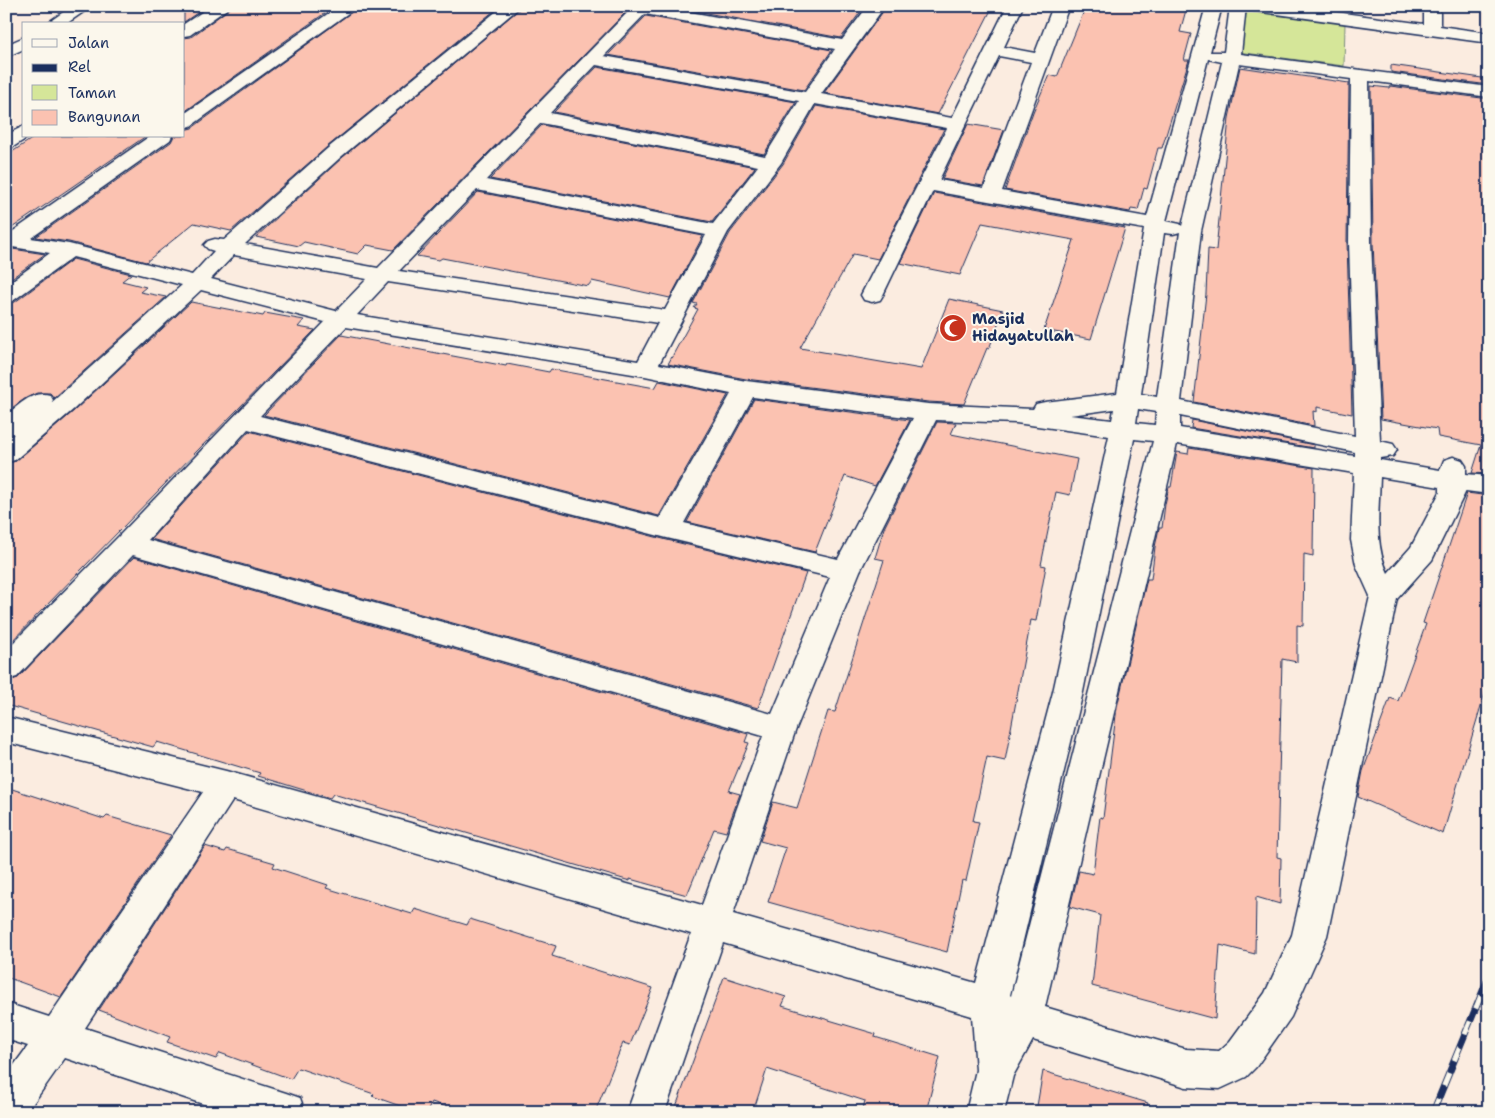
<svg xmlns="http://www.w3.org/2000/svg" width="1495" height="1118" font-family="'Shantell Sans',sans-serif">
  <style>
    .green { fill: #d5e699; stroke: #788a7c }
    .building { fill: #fbc2b1; stroke: #1b2f5e }
    .lines { fill: none; stroke-linecap: round; stroke-linejoin: round }
    .street-casing { stroke: #1b2f5e; stroke-width: 3 }
    .street { fill: #fbf7ec; fill-rule: evenodd }
    .rail-casing { stroke: #1b2f5e; stroke-width: 7 }
    .rail { stroke: #fbf7ec; stroke-width: 5; stroke-dasharray: 14; stroke-linecap: butt }
    .labels { text-anchor: middle; stroke-width: 4; stroke-linejoin: round; paint-order: stroke }
    .poi-label { font-size: 15px; font-weight: bold; fill: #1b2f5e; stroke: #fbf7ec; text-anchor: start }
  </style>
  <rect width="100%" height="100%" fill="#fbece0"/>
  <filter id="ink" filterUnits="userSpaceOnUse"><feTurbulence type="fractalNoise" baseFrequency=".02" numOctaves="2"/><feDisplacementMap in="SourceGraphic" scale="10" xChannelSelector="R" yChannelSelector="G"/><feConvolveMatrix kernelMatrix="1 2 1 2 8 2 1 2 1" color-interpolation-filters="sRGB"/></filter>
  <g filter="url(#ink)">
    <polygon class="green" points="1242,9 1345,23 1344,66 1237,52"/>
    <g class="building">
      <polygon points="184,6 207,6 184,22"/>
      <polygon points="233,6 335,6 184,112 184,38 191,37"/>
      <polygon points="360,6 500,6 327,147 231,231 194,223 146,262 69,242 36,237 171,142 174,136 184,136 184,130 192,128"/>
      <polygon points="523,6 619,6 626,12 393,250 367,245 358,254 304,242 299,246 256,237 343,157"/>
      <polygon points="669,6 865,6 841,38"/>
      <polygon points="887,6 993,6 938,114 824,93"/>
      <polygon points="1086,6 1157,6 1186,10 1180,32 1191,34 1184,60 1189,60 1162,148 1158,148 1147,189 1144,188 1138,210 1131,209 1130,212 1005,190 1033,112 1049,75 1057,77"/>
      <polygon points="646,16 832,50 804,90 608,55"/>
      <polygon points="1391,65 1489,79 1489,85 1391,72"/>
      <polygon points="597,67 796,102 764,154 554,112"/>
      <polygon points="1240,67 1349,83 1347,242 1352,414 1317,407 1317,412 1313,411 1314,426 1194,402 1206,294 1208,249 1216,250 1229,118"/>
      <polygon points="1371,86 1389,88 1390,86 1489,99 1489,474 1472,473 1481,445 1438,437 1437,429 1381,419 1373,242"/>
      <polygon points="816,106 944,129 878,259 853,254 800,348 921,369 949,299 1003,310 989,349 987,348 964,404 928,402 746,379 668,364 698,309 694,308 697,304 693,303 730,233 783,164"/>
      <polygon points="968,124 1004,130 983,186 942,179"/>
      <polygon points="542,125 755,167 712,222 490,179"/>
      <polygon points="36,136 146,136 6,232 6,156"/>
      <polygon points="478,192 703,236 670,298 592,281 588,286 442,258 439,260 417,256"/>
      <polygon points="934,193 1125,228 1091,339 1044,330 1074,240 982,223 960,275 900,263"/>
      <polygon points="6,248 45,254 6,282"/>
      <polygon points="73,259 131,274 122,281 146,287 140,292 166,297 54,398 50,393 37,393 26,398 6,412 6,304 15,302"/>
      <polygon points="191,302 263,316 265,313 304,320 298,327 315,330 6,647 6,464 16,461 75,410"/>
      <polygon points="341,335 506,366 507,364 549,372 551,369 655,388 659,381 728,395 659,516 264,415"/>
      <polygon points="754,399 910,420 875,486 845,476 815,552 687,522"/>
      <polygon points="1192,420 1314,445 1314,448 1191,428"/>
      <polygon points="937,422 956,423 951,434 1077,459 1070,495 1056,492 1041,565 1046,566 1036,621 1031,620 1005,761 987,757 973,821 979,822 966,881 962,880 947,952 768,902 786,848 760,841 773,802 797,808 828,711 835,712 884,560 875,558 884,528"/>
      <polygon points="249,431 667,540 806,573 758,708 151,539"/>
      <polygon points="1189,448 1314,468 1313,556 1304,554 1303,626 1297,625 1297,662 1282,659 1277,857 1281,858 1280,904 1256,897 1255,954 1220,945 1215,1019 1092,986 1100,915 1070,907 1079,871 1093,874 1100,817 1103,818 1117,707 1147,579 1151,579 1155,547 1159,528 1162,528 1165,504 1169,487 1171,487 1177,452 1188,454"/>
      <polygon points="1467,493 1489,496 1489,679 1443,834 1358,797 1363,771 1390,698 1398,701 1426,624 1423,623"/>
      <polygon points="134,557 748,734 745,742 749,743 729,791 740,794 726,832 714,829 687,895 630,879 630,881 333,794 330,798 258,776 260,773 157,742 153,747 6,705 6,682 18,678"/>
      <polygon points="6,787 104,819 107,816 171,835 61,997 6,977"/>
      <polygon points="205,846 225,852 227,849 275,863 273,867 328,885 326,888 412,914 415,909 467,925 470,919 556,946 552,956 653,988 630,1045 623,1043 595,1112 460,1112 432,1102 427,1112 417,1112 372,1096 374,1094 298,1068 291,1079 220,1053 216,1059 167,1042 170,1037 99,1010"/>
      <polygon points="724,977 786,997 782,1006 876,1034 875,1037 940,1057 926,1112 862,1112 865,1101 767,1069 753,1112 674,1112"/>
      <polygon points="1043,1071 1148,1103 1146,1112 1036,1112"/>
    </g>
    <g class="lines">
      <g class="street-casing">
        <g id="street">
          <polygon points="72,6 92,6 66,24 46,24"/>
          <polygon points="211,6 231,6 190,35 184,36 184,24"/>
          <polygon points="339,6 358,6 191,126 184,128 184,114"/>
          <path d="M503,6H521L342,156L245,244L378,268L629,11L623,9L621,6H657L842,40L868,6H885L821,94L952,118L1007,6H1023L1004,47L1035,53L1053,6H1069L1002,191L1147,217L1206,6H1222L1210,52H1224L1230,6H1246L1241,54L1489,87V97L1369,81L1371,242L1380,441L1393,444L1397,450L1393,456L1380,458V460L1440,470L1444,460L1453,457L1462,460L1466,466V474L1489,476V494L1466,491L1432,560L1397,599L1327,936L1291,1017L1256,1067L1246,1077L1220,1089L1186,1087L1033,1040L1013,1076L1004,1112H966L976,1070L972,1016L723,943L665,1112H627L691,934L233,800L85,1028L286,1093L300,1098L305,1112H227L65,1058L27,1112H6V1076L28,1046L6,1039V1003L49,1017L203,792L6,742V717L226,771L702,905L763,736L133,555L17,677L6,680V650L118,537L325,322L201,290L74,409L15,460L6,462V440L14,434L6,436V415C20,405 32,390 50,395L53,400L51,403L182,285L73,257L14,300L6,302V285L50,253L6,246V234H9L150,136H172L170,140L31,238L69,244L192,275L214,251L208,249L204,245L208,241L215,239L224,240L328,148ZM645,14L835,49L805,92L604,56ZM999,56L1031,62L984,188L939,180ZM1208,59L1222,62L1182,226L1180,224L1166,221ZM1239,64L1351,79L1349,242L1355,436L1181,401L1201,231ZM596,65L799,101L765,156L550,113ZM815,104L947,128L861,295L864,300L872,302L880,300L883,295L933,191L1144,229L1117,393L1045,402L1036,404L1033,409L928,404L746,381L659,364L728,232L781,163ZM541,123L758,166L713,224L486,180ZM477,190L706,235L665,310L399,271ZM1180,232L1157,397L1141,394L1164,233L1173,234ZM234,255L367,279L336,311L211,279ZM388,282L658,323L638,361L357,315ZM346,327L645,376L731,394L660,518L260,416ZM753,397L913,418L838,559L684,523ZM1114,409L1112,420L1070,415ZM1138,409L1156,412L1155,425L1136,423ZM1180,416L1355,452V456L1180,428ZM936,420L1016,423L1109,436L1053,692L976,983L733,914L796,729L860,571ZM248,429L667,538L830,577L772,714L148,540ZM1134,439L1153,441L1011,996L1010,995L1083,692ZM1177,444L1354,473L1351,540L1356,565L1370,596L1292,935L1265,993L1230,1041L1219,1051L1186,1049L1045,1007ZM1380,477L1440,487V492L1411,547L1388,573C1374,544 1379,509 1380,477Z"/>
          <polygon points="1246,6 1292,6 1424,24 1424,6 1440,6 1440,26 1489,33 1489,43 1254,11 1248,9"/>
          <polygon points="24,37 24,49 6,57 6,45"/>
          <polygon points="24,126 24,136 30,136 13,147 6,149 6,135"/>
        </g>
      </g>
      <use href="#street" class="street"/>
      <g class="rail-casing">
        <polyline id="rail" points="1433,1112 1489,976"/>
      </g>
      <use href="#rail" class="rail"/>
    </g>
  </g>
  <defs>
    <g id="mosque-disc" transform="scale(1.4375)"><circle r="9.5" fill="#c8321e" stroke="#fbf7ec"/><path d="M3.5-4.9A6 6 0 1 0 3.5 4.9A5 5 0 1 1 3.5-4.9Z" fill="#fff"/></g>
  </defs>
  <g fill-rule="evenodd">
    <use href="#mosque-disc" x="953" y="328"/>
  </g>
  <g class="labels">
    <g class="poi-label">
      <text x="972" y="324">Masjid<tspan x="972" dy="17">Hidayatullah</tspan></text>
    </g>
  </g>
  <rect width="1495" height="1118" fill="none" stroke="#fbf7ec" stroke-width="25"/>
  <rect x="12" y="12" width="1470" height="1093" fill="none" stroke="#1b2f5e" stroke-width="2" filter="url(#ink)"/>
  <rect x="22" y="22" width="162" height="115" fill="#fbf7ec" stroke="#a1a7b3"/>
  <rect x="32" y="39" width="25" height="8" fill="#fbf7ec" stroke="#a1a7b3"/>
  <text x="68" y="48" font-size="15" fill="#1b2f5e">Jalan</text>
  <rect x="32" y="64" width="25" height="8" fill="#1b2f5e" stroke="#a1a7b3"/>
  <text x="68" y="72" font-size="15" fill="#1b2f5e">Rel</text>
  <rect x="32" y="85" width="25" height="15" fill="#d5e699" stroke="#a1a7b3"/>
  <text x="68" y="98" font-size="15" fill="#1b2f5e">Taman</text>
  <rect x="32" y="110" width="25" height="15" fill="#fbc2b1" stroke="#a1a7b3"/>
  <text x="68" y="122" font-size="15" fill="#1b2f5e">Bangunan</text>
</svg>
